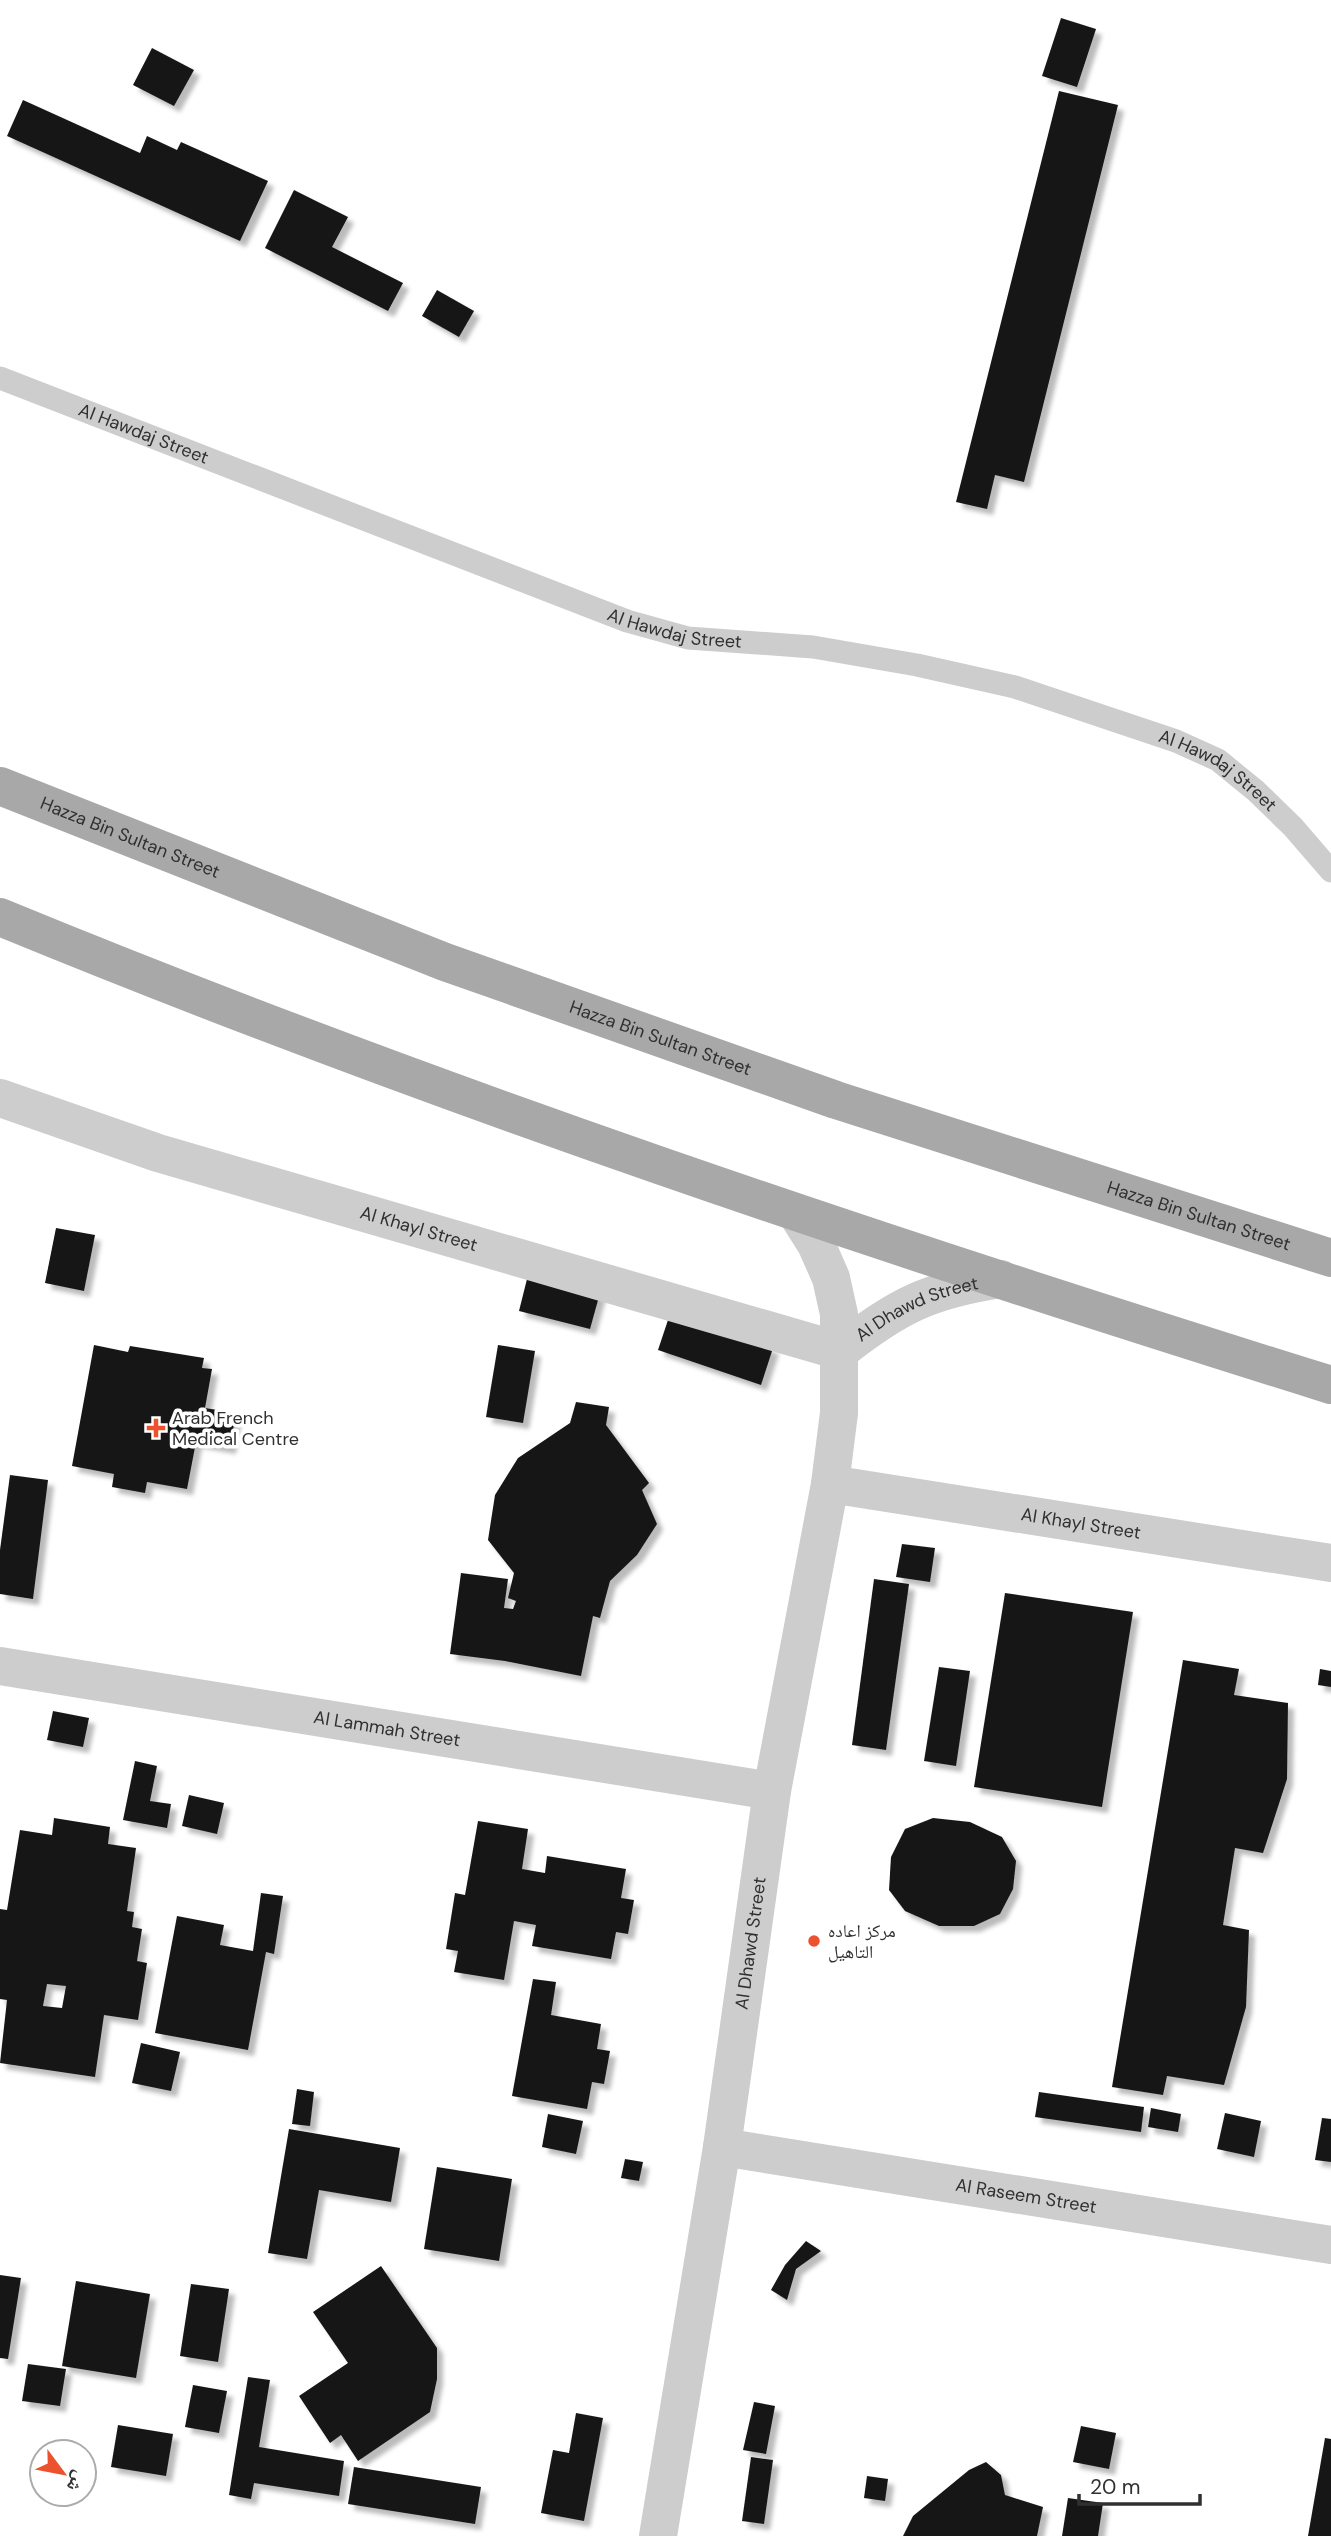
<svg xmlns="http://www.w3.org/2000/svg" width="1331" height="2536" font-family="'DM Sans','Noto Naskh Arabic',sans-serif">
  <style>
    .building { fill: #171717; fill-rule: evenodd; filter: url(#shadow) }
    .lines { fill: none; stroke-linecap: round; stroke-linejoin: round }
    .service { stroke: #cdcdcd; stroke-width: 23 }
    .minor { stroke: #cdcdcd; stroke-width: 38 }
    .primary { stroke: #a8a8a8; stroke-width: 38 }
    .poi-dot { fill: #ec522e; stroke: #fff; stroke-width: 2.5 }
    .labels { text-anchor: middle; stroke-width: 7; stroke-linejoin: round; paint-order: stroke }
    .street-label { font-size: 18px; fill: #303030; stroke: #fff }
    .poi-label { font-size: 18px; fill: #303030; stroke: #fff; text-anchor: start }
  </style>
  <defs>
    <filter id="shadow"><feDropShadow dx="6" dy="6" stdDeviation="2" flood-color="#0004"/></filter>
  </defs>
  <rect width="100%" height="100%" fill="#fff"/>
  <g class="building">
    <polygon points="1061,18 1096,29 1077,87 1042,76"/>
    <polygon points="152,48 194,70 174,106 133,85"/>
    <polygon points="1059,91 1118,105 1024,482 995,475 987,509 956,502"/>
    <polygon points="23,100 140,153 147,136 177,150 181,142 268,181 240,241 7,136"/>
    <polygon points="294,190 348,217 332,247 403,283 388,311 265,248"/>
    <polygon points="437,290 474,311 459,337 422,316"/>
    <polygon points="56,1228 95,1235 84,1291 45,1283"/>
    <polygon points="528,1275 600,1293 590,1329 519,1311"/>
    <polygon points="670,1314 773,1348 761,1385 658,1350"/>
    <polygon points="94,1345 128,1352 130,1346 204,1358 202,1368 212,1369 205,1408 236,1413 230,1448 196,1442 187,1489 147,1482 145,1493 112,1487 114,1474 72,1466"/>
    <polygon points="498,1345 535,1351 523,1423 486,1417"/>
    <polygon points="576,1402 609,1407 606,1425 649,1483 642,1490 657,1524 637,1555 610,1581 600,1618 593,1616 581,1676 505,1661 450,1654 461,1573 508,1579 504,1608 513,1609 516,1601 508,1598 514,1573 488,1540 495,1495 518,1458 570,1423"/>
    <polygon points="10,1475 48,1480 33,1599 0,1594 0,1550"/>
    <polygon points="902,1544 935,1548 930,1582 896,1577"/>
    <polygon points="874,1579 909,1584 886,1750 852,1745"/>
    <polygon points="1005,1593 1133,1612 1102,1807 974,1787"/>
    <polygon points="1183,1660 1239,1669 1234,1695 1288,1703 1287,1779 1263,1853 1235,1848 1223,1925 1249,1930 1246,2007 1224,2085 1167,2076 1163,2095 1112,2087"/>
    <polygon points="939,1667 970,1671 956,1766 924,1761"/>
    <polygon points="1320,1669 1331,1671 1331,1687 1318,1685"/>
    <polygon points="53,1711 89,1718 83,1747 47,1740"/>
    <polygon points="135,1761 157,1766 150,1801 171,1804 167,1828 123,1820"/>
    <polygon points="189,1795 224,1803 217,1834 182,1826"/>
    <path d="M54,1818L110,1827L108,1844L136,1848L127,1911L134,1912L132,1927L142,1929L137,1961L147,1963L138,2020L104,2015L95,2077L0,2063L7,2000L0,1999V1909L7,1910L20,1830L52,1835ZM47,1984L66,1986L62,2008L43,2006Z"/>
    <polygon points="933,1818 970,1822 1002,1837 1016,1861 1013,1889 1000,1914 974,1926 939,1926 905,1911 889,1890 891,1857 905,1829"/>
    <polygon points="478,1821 528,1829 522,1869 545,1873 547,1856 626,1869 621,1898 634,1900 628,1934 616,1932 611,1959 532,1946 536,1925 514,1921 504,1980 454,1972 458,1951 446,1949 455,1893 465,1895"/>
    <polygon points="261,1893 283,1896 274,1954 266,1952 248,2050 155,2033 177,1916 224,1925 220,1945 253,1951"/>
    <polygon points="533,1979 556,1982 551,2015 601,2024 597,2049 610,2051 604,2084 592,2082 587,2109 512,2096"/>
    <polygon points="141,2043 180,2052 171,2091 132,2083"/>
    <polygon points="297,2089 314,2092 310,2126 292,2124"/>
    <polygon points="1039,2092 1144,2107 1141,2132 1035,2117"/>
    <polygon points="1151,2108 1181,2114 1178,2132 1148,2127"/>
    <polygon points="1225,2113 1261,2121 1254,2157 1217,2149"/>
    <polygon points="548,2114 583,2121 576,2154 542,2147"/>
    <polygon points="1322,2118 1331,2119 1331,2162 1315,2160"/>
    <polygon points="289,2129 400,2148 391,2202 319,2190 307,2259 268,2253"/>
    <polygon points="625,2159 643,2162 639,2181 621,2178"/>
    <polygon points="437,2167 512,2179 499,2261 424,2249"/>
    <polygon points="806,2241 821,2251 796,2269 787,2300 771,2290 785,2265"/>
    <polygon points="381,2266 437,2348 437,2379 430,2412 358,2461 341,2435 330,2443 299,2396 348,2363 313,2312"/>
    <polygon points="0,2275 21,2278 8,2359 0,2358"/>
    <polygon points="76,2281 150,2294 136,2378 62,2366"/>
    <polygon points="191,2284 229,2289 218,2362 180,2356"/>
    <polygon points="28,2364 66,2369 60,2406 22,2401"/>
    <polygon points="248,2377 270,2380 259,2447 344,2461 339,2496 254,2483 251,2499 229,2495"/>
    <polygon points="193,2385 227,2391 219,2433 185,2427"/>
    <polygon points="754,2402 775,2406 766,2454 743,2450"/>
    <polygon points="576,2413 603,2418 584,2521 541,2513 553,2450 569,2453"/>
    <polygon points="118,2425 173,2434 166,2476 111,2467"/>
    <polygon points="1081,2426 1116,2433 1109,2469 1073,2462"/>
    <polygon points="1325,2438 1331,2439 1331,2536 1308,2536"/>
    <polygon points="751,2457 773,2460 764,2524 742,2521"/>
    <polygon points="986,2462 1001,2475 1005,2495 1043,2507 1037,2536 903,2536 913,2516 969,2470"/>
    <polygon points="354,2467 481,2487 475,2524 348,2504"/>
    <polygon points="867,2476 888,2479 885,2501 864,2498"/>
    <polygon points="1068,2498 1103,2503 1098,2536 1062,2536"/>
  </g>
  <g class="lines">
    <path class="service" id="s1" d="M0,378L627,621L688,638L813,647L917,665L1015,687L1176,741L1218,760L1256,791L1293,827L1331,871"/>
    <g class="minor">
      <path id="s2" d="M0,1098L158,1153L840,1351"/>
      <path id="s3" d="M840,1351C897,1306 929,1290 1001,1279"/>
      <path id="s4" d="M830,1484L1331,1563"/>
      <path id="s5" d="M0,1666L772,1791"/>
      <path id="s6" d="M722,2147L1331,2245"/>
      <path id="s7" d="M658,2536L722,2147L772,1791L830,1484L839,1413V1314L831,1278L816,1244L797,1214"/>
    </g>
    <g class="primary">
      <path id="s8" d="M0,786L445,962L836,1100L1331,1258"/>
      <path d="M0,917C435,1096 882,1245 1331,1385"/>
    </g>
  </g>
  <g class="poi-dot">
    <path d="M152.5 1417.5h7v7h7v7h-7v7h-7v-7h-7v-7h7z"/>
    <circle cx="814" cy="1941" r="7"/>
  </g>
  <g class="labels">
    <g class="street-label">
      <text dy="6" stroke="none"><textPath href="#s1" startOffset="154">Al Hawdaj Street</textPath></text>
      <text dy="6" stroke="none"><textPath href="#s1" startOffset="721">Al Hawdaj Street</textPath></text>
      <text dy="6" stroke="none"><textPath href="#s1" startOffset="1288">Al Hawdaj Street</textPath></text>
      <text dy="6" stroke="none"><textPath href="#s8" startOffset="140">Hazza Bin Sultan Street</textPath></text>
      <text dy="6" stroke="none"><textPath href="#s8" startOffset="707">Hazza Bin Sultan Street</textPath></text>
      <text dy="6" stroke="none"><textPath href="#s8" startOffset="1274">Hazza Bin Sultan Street</textPath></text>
      <text dy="6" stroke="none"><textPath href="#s2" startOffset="439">Al Khayl Street</textPath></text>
      <text dy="6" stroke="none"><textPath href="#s3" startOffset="89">Al Dhawd Street</textPath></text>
      <text dy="6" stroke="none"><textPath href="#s4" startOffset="254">Al Khayl Street</textPath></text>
      <text dy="6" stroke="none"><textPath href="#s5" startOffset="392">Al Lammah Street</textPath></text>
      <text dy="6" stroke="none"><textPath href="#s7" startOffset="600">Al Dhawd Street</textPath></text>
      <text dy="6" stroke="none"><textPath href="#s6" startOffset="308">Al Raseem Street</textPath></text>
    </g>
    <g class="poi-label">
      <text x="172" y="1424">Arab French<tspan x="172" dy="21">Medical Centre</tspan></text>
      <text x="828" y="1937">مركز اعاده<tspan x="828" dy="21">التاهيل</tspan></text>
    </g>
  </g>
  <g transform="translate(63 2473) rotate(122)"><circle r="33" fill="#ffffff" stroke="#acacac" stroke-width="2"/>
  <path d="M0-5L12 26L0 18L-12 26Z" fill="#ec522e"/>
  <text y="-10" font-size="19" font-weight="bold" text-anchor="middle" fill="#303030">ش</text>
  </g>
  <path d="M1079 2494v10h121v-10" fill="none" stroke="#303030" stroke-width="3.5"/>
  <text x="1090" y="2494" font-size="21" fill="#303030" stroke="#ffffff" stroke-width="5" paint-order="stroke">20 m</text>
</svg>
